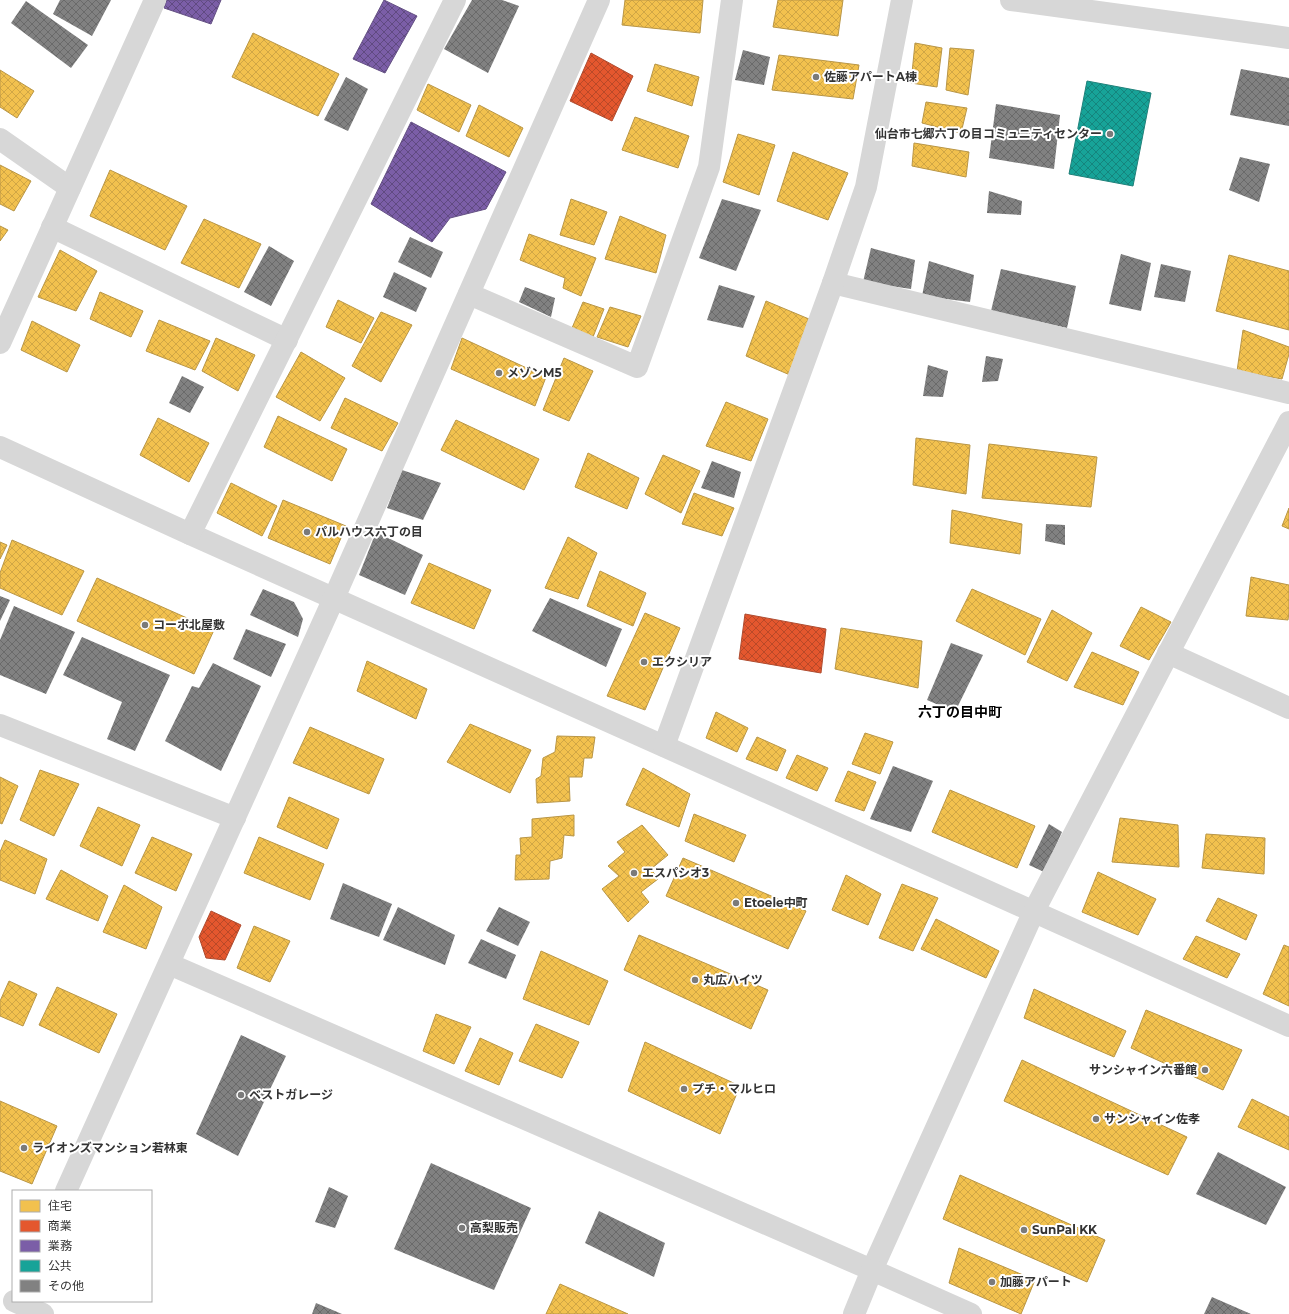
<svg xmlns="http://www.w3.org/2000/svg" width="1289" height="1314" font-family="Montserrat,'Noto Sans JP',sans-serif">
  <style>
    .homes { fill: url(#homes-cross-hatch); stroke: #b99646 }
    .shops { fill: url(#shops-cross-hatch); stroke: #af4c30 }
    .offices { fill: url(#offices-cross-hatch); stroke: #655184 }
    .public { fill: url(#public-cross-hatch); stroke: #1f817a }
    .building { fill: url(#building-cross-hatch) }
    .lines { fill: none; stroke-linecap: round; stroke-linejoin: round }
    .minor { stroke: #d7d7d7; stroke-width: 22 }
    .tertiary { stroke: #d7d7d7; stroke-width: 22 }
    .poi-dot { fill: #7a7a7a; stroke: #fff; stroke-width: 1.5 }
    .labels { text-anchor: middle; stroke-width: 4; stroke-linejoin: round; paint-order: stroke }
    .poi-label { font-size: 12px; font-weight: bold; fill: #333; stroke: #fff; text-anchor: start }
    .quarter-label { font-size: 14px; font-weight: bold; fill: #000; stroke: #fff }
  </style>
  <defs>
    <pattern id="homes-cross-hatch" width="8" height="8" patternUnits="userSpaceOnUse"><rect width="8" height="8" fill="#f2c14e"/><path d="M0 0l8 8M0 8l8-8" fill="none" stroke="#d0a645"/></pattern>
    <pattern id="shops-cross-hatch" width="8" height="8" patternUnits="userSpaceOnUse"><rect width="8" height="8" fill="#e4572e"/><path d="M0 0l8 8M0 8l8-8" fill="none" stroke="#b94928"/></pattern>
    <pattern id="offices-cross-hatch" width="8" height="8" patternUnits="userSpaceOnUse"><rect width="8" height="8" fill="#7b5ea7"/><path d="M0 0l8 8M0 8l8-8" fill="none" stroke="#604a81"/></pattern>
    <pattern id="public-cross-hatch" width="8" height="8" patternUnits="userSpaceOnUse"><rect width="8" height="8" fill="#17a398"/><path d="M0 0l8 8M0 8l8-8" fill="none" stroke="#15857d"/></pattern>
    <pattern id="building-cross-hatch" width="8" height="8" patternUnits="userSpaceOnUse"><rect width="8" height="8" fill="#818181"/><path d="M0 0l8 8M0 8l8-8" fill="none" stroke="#6a6a6a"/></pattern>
  </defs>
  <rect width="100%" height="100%" fill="#fff"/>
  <g class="homes">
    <polygon points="625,0 703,0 700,33 622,25"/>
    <polygon points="778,0 843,0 838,36 773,27"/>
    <polygon points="253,33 339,74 318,116 232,77"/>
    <polygon points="915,43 942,48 937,87 911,83"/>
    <polygon points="950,48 974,50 968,95 946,90"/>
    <polygon points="779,55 859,65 853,99 772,90"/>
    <polygon points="655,64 699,77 692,106 647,91"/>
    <polygon points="0,70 34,91 17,118 0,107"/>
    <polygon points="428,84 471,105 459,132 417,110"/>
    <polygon points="926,102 967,108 961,133 922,123"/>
    <polygon points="479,105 523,128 509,157 466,136"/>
    <polygon points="635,117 689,136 678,168 622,150"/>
    <polygon points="738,134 775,145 759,195 723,182"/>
    <polygon points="914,143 969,152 966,177 912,166"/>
    <polygon points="793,152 848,173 828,220 777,201"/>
    <polygon points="0,165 31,181 14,211 0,204"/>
    <polygon points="110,170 187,206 165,250 90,216"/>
    <polygon points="571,199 607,212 594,245 560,235"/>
    <polygon points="620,216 666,235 656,273 605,259"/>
    <polygon points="204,219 261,244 239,288 181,263"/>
    <polygon points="0,226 8,230 0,241"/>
    <polygon points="529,234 596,258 581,296 563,288 565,278 520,260"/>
    <polygon points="60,250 97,271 76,311 38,297"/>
    <polygon points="1229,255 1289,271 1289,330 1216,311"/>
    <polygon points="100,292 143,311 131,337 90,319"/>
    <polygon points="338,300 374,318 361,343 326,327"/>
    <polygon points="766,301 809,319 790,375 746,356"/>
    <polygon points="583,302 604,309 593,337 572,328"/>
    <polygon points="610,307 641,316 628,347 597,337"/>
    <polygon points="381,312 412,325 381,382 352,366"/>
    <polygon points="159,320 210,341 195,370 146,351"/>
    <polygon points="32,321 80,345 67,372 21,350"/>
    <polygon points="1243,330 1289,347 1289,354 1282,379 1237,371"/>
    <polygon points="216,338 255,355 238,391 202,371"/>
    <polygon points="462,338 546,377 535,406 451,369"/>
    <polygon points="301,352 345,378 320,421 276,397"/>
    <polygon points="564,358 593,371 569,421 543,410"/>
    <polygon points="345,398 398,423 382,451 331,428"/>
    <polygon points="726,402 768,419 751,461 706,446"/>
    <polygon points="278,416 347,449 332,481 264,447"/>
    <polygon points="158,418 209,443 189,482 140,455"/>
    <polygon points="456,420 539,459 524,490 441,450"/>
    <polygon points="916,438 970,445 966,494 913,485"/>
    <polygon points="989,444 1097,457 1091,507 982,498"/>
    <polygon points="588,453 639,478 627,509 575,487"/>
    <polygon points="663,455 700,471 681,513 645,494"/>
    <polygon points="231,483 277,506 262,536 217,513"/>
    <polygon points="694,493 734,508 722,536 682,524"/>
    <polygon points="283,500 346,526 330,564 268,538"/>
    <polygon points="1289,508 1289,529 1282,526"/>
    <polygon points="952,510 1022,524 1020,554 950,543"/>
    <polygon points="568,537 597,553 578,599 545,588"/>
    <polygon points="12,540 84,571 62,615 0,588 0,573"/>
    <polygon points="0,542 7,545 0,559"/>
    <polygon points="429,563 491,590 474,629 411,603"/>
    <polygon points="600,571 646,593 633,626 587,606"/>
    <polygon points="1251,577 1289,585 1289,612 1288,620 1246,616"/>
    <polygon points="97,578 214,630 194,674 77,621"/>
    <polygon points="972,589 1041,619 1025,655 956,621"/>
    <polygon points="1141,607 1171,622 1149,660 1120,646"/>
    <polygon points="1052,610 1092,633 1067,681 1027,662"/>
    <polygon points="645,613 680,628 645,710 607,696"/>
    <polygon points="841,628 922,641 918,688 835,669"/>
    <polygon points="1092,652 1139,672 1123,705 1074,687"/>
    <polygon points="367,661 427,689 416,719 357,691"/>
    <polygon points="716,712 748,728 737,752 706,738"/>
    <polygon points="470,724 531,750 510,793 447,762"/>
    <polygon points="310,727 384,759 369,794 293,763"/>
    <polygon points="865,733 893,742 880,774 852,764"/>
    <polygon points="557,736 595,737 592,758 584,758 582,777 569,777 570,801 537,803 536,779 541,776 543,758 555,752"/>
    <polygon points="757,737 786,750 777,771 746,759"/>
    <polygon points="797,755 828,768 817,791 786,778"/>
    <polygon points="643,768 690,794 679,827 626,805"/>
    <polygon points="40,770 79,784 54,836 20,820"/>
    <polygon points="848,771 876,782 864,811 835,801"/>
    <polygon points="0,777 18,786 2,824 0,823"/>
    <polygon points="950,790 1035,826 1017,868 932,832"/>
    <polygon points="289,797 339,819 327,849 277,827"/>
    <polygon points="98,807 140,825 122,866 80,846"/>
    <polygon points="694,814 746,835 734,862 685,841"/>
    <polygon points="574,815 574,836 564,835 562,858 550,861 549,879 515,880 516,855 521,855 520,838 532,837 532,819"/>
    <polygon points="1120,818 1178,825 1179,867 1112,862"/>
    <polygon points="642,825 668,855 651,869 658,879 641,892 649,902 628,922 602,889 619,876 608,866 625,852 617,842"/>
    <polygon points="1206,834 1265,838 1264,874 1202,868"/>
    <polygon points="152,837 192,854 176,891 135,873"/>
    <polygon points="259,837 324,864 310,900 244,873"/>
    <polygon points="5,840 47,859 35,894 0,880 0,852"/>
    <polygon points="683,858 806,911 788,949 666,896"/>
    <polygon points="61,870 108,896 98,921 46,899"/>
    <polygon points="1098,872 1156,899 1138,935 1082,912"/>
    <polygon points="846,875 881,894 868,925 832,910"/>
    <polygon points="902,884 938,898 913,951 879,938"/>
    <polygon points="124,885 162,907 146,949 103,932"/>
    <polygon points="1218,898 1257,915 1246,940 1206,921"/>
    <polygon points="936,919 999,951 986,978 921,949"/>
    <polygon points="254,926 290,941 270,982 237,968"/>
    <polygon points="639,935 768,990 751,1029 624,970"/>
    <polygon points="1196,936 1240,954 1227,978 1183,959"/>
    <polygon points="1284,945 1289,947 1289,1006 1263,994"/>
    <polygon points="541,951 608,981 589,1025 523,999"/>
    <polygon points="9,981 37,994 23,1026 0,1016 0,1001"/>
    <polygon points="57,987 117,1014 99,1053 39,1025"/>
    <polygon points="1034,989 1126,1031 1114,1057 1024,1018"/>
    <polygon points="1146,1010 1242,1050 1223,1090 1131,1048"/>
    <polygon points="436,1014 471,1027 454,1064 423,1051"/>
    <polygon points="536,1024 579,1042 562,1078 519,1061"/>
    <polygon points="480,1038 513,1053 499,1085 465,1071"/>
    <polygon points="645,1042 740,1086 720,1134 628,1091"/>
    <polygon points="1022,1060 1187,1137 1168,1175 1004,1101"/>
    <polygon points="1252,1099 1289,1117 1289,1150 1238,1127"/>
    <polygon points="0,1101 57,1126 32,1184 0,1171"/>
    <polygon points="960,1175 1105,1240 1087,1282 943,1219"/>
    <polygon points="959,1248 1035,1280 1021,1314 949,1283"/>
    <polygon points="560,1284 628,1314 546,1314"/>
  </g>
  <g class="shops">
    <polygon points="591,53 633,76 612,121 570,101"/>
    <polygon points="745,614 826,629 821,673 739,659"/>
    <polygon points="211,911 241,925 225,960 206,958 199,937"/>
  </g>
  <g class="offices">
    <polygon points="167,0 221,0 211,24 164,8"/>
    <polygon points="384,0 417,16 385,73 353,59"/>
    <polygon points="411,122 506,172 486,209 450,218 432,242 371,204"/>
  </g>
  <polygon class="public" points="1087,81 1151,93 1133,186 1069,174"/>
  <g class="building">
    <polygon points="60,0 111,0 92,36 53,14"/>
    <polygon points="472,0 502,0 519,6 488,73 444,49"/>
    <polygon points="26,1 88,45 71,68 11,23"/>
    <polygon points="743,50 770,57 764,85 735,80"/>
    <polygon points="1241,69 1289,78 1289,126 1230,115"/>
    <polygon points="346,77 368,89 348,131 324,120"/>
    <polygon points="996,104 1060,115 1054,169 989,158"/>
    <polygon points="1240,157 1270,164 1259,202 1229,190"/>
    <polygon points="989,191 1022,201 1021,215 987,213"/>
    <polygon points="722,199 761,210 736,271 699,258"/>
    <polygon points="410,237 443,252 431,278 398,262"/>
    <polygon points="269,246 294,261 271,306 244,292"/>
    <polygon points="871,248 915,260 911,289 863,282"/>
    <polygon points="1121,254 1151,263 1141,311 1109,304"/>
    <polygon points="929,261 974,275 970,302 922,296"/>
    <polygon points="1161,264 1191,271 1185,302 1154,297"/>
    <polygon points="1001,269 1076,286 1067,328 991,311"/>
    <polygon points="394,272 427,288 416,312 383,297"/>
    <polygon points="719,285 755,296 743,328 707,320"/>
    <polygon points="525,287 555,298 551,317 519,302"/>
    <polygon points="986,356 1003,359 998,381 982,382"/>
    <polygon points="928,365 948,371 943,397 923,396"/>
    <polygon points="182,376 204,387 190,413 169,403"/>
    <polygon points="712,461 741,472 734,498 701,488"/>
    <polygon points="402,470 441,483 423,520 387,508"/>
    <polygon points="1046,524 1065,525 1065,545 1045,541"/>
    <polygon points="376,532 423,555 405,595 359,575"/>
    <polygon points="263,589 294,602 303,619 298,637 250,615"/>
    <polygon points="0,596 10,600 0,621"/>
    <polygon points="550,598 622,629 606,667 532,631"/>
    <polygon points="14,606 75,632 46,694 0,675 0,640"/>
    <polygon points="246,629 286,644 271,677 233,659"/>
    <polygon points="82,637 170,675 135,751 107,739 122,702 63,675"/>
    <polygon points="951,643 983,655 955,712 927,700"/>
    <polygon points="213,663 261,686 221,771 165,741 192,686 199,688"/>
    <polygon points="893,766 933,781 911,832 870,819"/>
    <polygon points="1049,824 1062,832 1044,872 1029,865"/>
    <polygon points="343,883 392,904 379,937 330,919"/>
    <polygon points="398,907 455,935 445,965 383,940"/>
    <polygon points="499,907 530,922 518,946 486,931"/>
    <polygon points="481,939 516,955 506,979 468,963"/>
    <polygon points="241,1035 286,1056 238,1156 196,1134"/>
    <polygon points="1218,1152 1286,1187 1266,1225 1196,1194"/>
    <polygon points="431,1163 531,1208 494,1290 394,1249"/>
    <polygon points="329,1187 348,1196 335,1228 315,1222"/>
    <polygon points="599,1211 665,1243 654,1277 585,1243"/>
    <polygon points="1212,1297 1251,1314 1204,1314"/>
    <polygon points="316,1303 342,1314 312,1314"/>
  </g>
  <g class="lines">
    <g class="minor">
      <polyline points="1011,0 1289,38"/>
      <polyline points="0,139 70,188"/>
      <polyline points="52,227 287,340"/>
      <polyline points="833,283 1289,393"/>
      <polyline points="469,294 637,367 709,167 732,0"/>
      <polyline points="0,343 155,0"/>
      <polyline points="0,447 190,534 1289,1026"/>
      <polyline points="190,534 455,0"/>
      <polyline points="1168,653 1289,708"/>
      <polyline points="0,725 235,818"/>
      <polyline points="664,746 833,283 866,187 902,0"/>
      <polyline points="169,964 872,1270 1034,911 1289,422"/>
      <polyline points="66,1191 334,598 599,0"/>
      <polyline points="854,1314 872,1270 971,1314"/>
    </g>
    <polyline class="tertiary" points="14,1301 43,1314"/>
  </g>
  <g class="poi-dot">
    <circle cx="816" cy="77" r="4"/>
    <circle cx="1110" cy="134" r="4"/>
    <circle cx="499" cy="373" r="4"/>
    <circle cx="307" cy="532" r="4"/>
    <circle cx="145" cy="625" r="4"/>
    <circle cx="644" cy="662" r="4"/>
    <circle cx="634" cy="873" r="4"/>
    <circle cx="736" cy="903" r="4"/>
    <circle cx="695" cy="980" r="4"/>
    <circle cx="1205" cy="1070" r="4"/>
    <circle cx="684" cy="1089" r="4"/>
    <circle cx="241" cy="1095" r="4"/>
    <circle cx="1096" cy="1119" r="4"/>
    <circle cx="24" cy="1148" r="4"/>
    <circle cx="462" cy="1228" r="4"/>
    <circle cx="1024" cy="1230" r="4"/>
    <circle cx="992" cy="1282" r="4"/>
  </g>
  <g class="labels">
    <g class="poi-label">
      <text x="824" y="81">佐藤アパートA棟</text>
      <text x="1102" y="138" text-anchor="end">仙台市七郷六丁の目コミュニティセンター</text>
      <text x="507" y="377">メゾンM5</text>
      <text x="315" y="536">パルハウス六丁の目</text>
      <text x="153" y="629">コーポ北屋敷</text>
      <text x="652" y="666">エクシリア</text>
      <text x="642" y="877">エスパシオ3</text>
      <text x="744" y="907">Etoele中町</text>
      <text x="703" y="984">丸広ハイツ</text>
      <text x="1197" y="1074" text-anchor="end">サンシャイン六番館</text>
      <text x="692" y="1093">プチ・マルヒロ</text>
      <text x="249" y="1099">ベストガレージ</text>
      <text x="1104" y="1123">サンシャイン佐孝</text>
      <text x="32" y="1152">ライオンズマンション若林東</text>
      <text x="470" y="1232">高梨販売</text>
      <text x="1032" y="1234">SunPal KK</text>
      <text x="1000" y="1286">加藤アパート</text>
    </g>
    <g class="quarter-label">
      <text x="960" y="717">六丁の目中町</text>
    </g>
  </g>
  <rect x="12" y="1190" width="140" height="112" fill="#ffffff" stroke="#adadad"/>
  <rect x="20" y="1200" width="20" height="12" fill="#f2c14e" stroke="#adadad"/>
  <text x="48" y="1210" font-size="12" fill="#333333">住宅</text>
  <rect x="20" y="1220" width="20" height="12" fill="#e4572e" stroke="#adadad"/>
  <text x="48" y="1230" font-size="12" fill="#333333">商業</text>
  <rect x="20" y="1240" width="20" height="12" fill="#7b5ea7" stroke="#adadad"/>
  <text x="48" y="1250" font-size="12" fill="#333333">業務</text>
  <rect x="20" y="1260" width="20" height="12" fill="#17a398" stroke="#adadad"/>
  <text x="48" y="1270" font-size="12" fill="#333333">公共</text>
  <rect x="20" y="1280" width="20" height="12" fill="#818181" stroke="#adadad"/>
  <text x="48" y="1290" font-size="12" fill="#333333">その他</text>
</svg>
